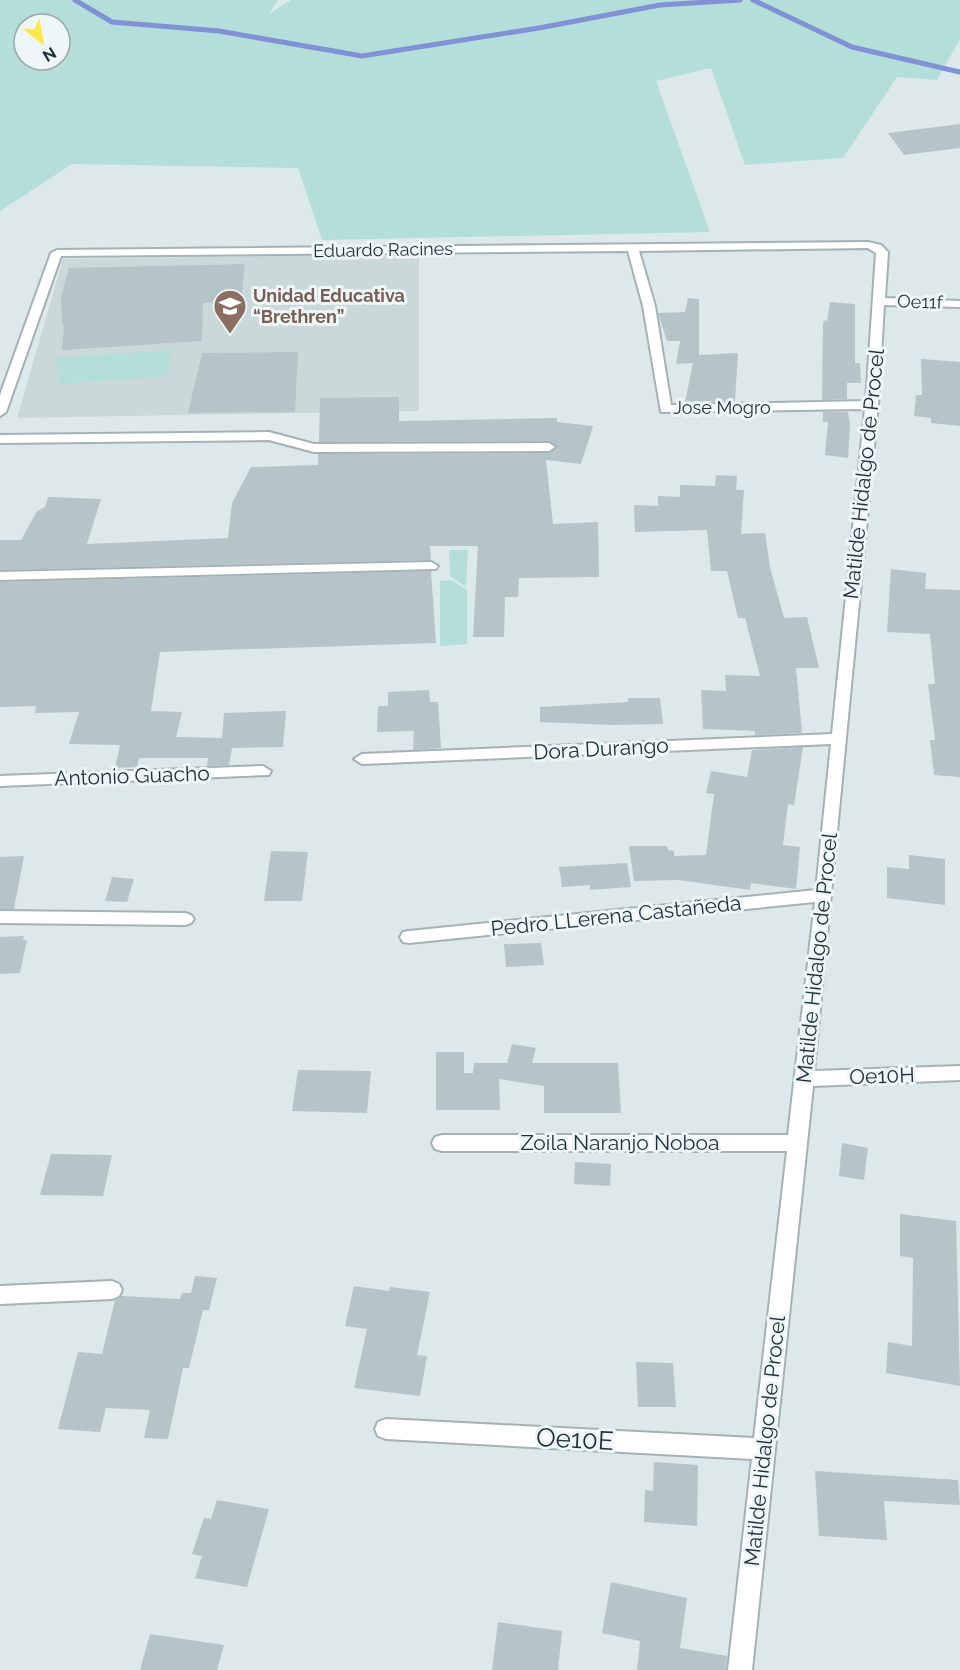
<svg xmlns="http://www.w3.org/2000/svg" width="960" height="1670" font-family="Raleway,sans-serif">
  <style>
    .built { fill: #cbd8da }
    .green { fill: #b4deda; fill-rule: evenodd }
    .lines { fill: none; stroke-linecap: round; stroke-linejoin: round }
    .stream { stroke: #8091d5; stroke-width: 5 }
    .building { fill: #b5c4c8 }
    .minor-casing { stroke: #a4b1b6; stroke-width: 4 }
    .minor { fill: #fff; fill-rule: evenodd }
    .labels { text-anchor: middle; stroke-width: 6; stroke-linejoin: round; paint-order: stroke }
    .far-street-label { font-size: 18px; fill: #1e303b; stroke: #eef6f7 }
    .far-education-label { font-size: 18px; font-weight: bold; fill: #785e54; stroke: #eef6f7; text-anchor: start }
    .street-label { font-size: 21px; fill: #1e303b; stroke: #eef6f7 }
    .near-street-label { font-size: 26px; fill: #1e303b; stroke: #eef6f7 }
  </style>
  <rect width="100%" height="100%" fill="#dde8ea"/>
  <polygon class="built" points="419,254 419,411 17,418 63,259"/>
  <g class="green">
    <path d="M0,0H278L269,14L291,0H960V39L937,80L897,77L843,158L745,165L711,68L656,81L710,232L322,240L298,168L72,164L0,211ZM24,24H60V60H24Z"/>
    <polygon points="171,350 167,376 59,384 55,358"/>
    <polygon points="449,550 468,550 466,587 450,576"/>
    <polygon points="451,580 467,590 467,644 440,646 440,581"/>
  </g>
  <g class="lines">
    <g class="stream">
      <polyline points="75,0 112,22 219,31 362,56 539,28 660,5 740,0"/>
      <polyline points="753,0 852,47 960,72"/>
    </g>
  </g>
  <g class="building">
    <polygon points="960,124 960,148 904,155 888,133"/>
    <polygon points="245,264 241,301 203,303 202,341 62,350 64,324 62,324 61,297 69,268"/>
    <polygon points="688,298 699,299 699,355 738,353 735,401 685,402 693,363 676,364 680,341 667,341 658,313 685,312"/>
    <polygon points="830,302 855,304 855,363 860,363 861,383 847,383 847,399 822,400 823,324 824,320 827,321"/>
    <polygon points="298,352 295,412 188,413 202,353"/>
    <polygon points="921,359 960,362 960,426 931,423 931,418 914,416 916,395 922,395"/>
    <polygon points="399,397 399,421 557,418 557,422 593,426 581,464 546,460 553,524 598,522 599,577 519,578 518,597 505,597 504,637 473,637 478,546 430,546 431,560 0,570 0,540 21,540 37,511 45,507 48,497 101,499 87,544 228,538 232,503 251,467 318,465 318,454 549,453 557,448 549,441 319,442 320,398"/>
    <polygon points="823,412 848,412 850,425 848,458 825,455 828,422 823,422"/>
    <polygon points="716,475 737,476 736,490 744,490 741,534 765,533 770,567 784,618 807,617 819,668 796,668 802,733 755,735 755,731 703,729 701,690 726,691 725,675 760,676 745,618 738,618 727,571 711,571 707,530 635,532 634,505 658,506 658,496 680,497 680,485 715,486"/>
    <polygon points="891,569 926,573 925,589 960,590 960,777 934,775 930,740 935,740 928,684 935,684 930,634 887,632"/>
    <polygon points="431,571 436,643 160,652 151,711 182,712 176,737 222,738 224,713 286,711 283,747 232,748 229,765 207,766 208,758 139,758 137,767 115,768 120,745 69,744 79,712 35,713 36,706 0,707 0,582"/>
    <polygon points="429,690 430,702 438,702 441,748 413,750 414,731 377,732 378,706 388,706 388,692"/>
    <polygon points="628,698 660,698 663,724 613,725 540,722 540,707 628,702"/>
    <polygon points="803,747 794,805 788,804 783,845 800,847 796,889 751,883 750,890 678,880 634,881 629,846 667,846 668,850 674,851 674,856 706,855 714,794 706,793 711,771 747,777 752,750"/>
    <polygon points="271,851 308,852 302,901 264,901"/>
    <polygon points="909,855 945,859 945,905 887,898 887,867 909,869"/>
    <polygon points="24,856 14,909 0,909 0,857"/>
    <polygon points="627,863 631,887 590,890 590,885 562,887 559,867"/>
    <polygon points="112,877 134,879 127,902 105,901"/>
    <polygon points="24,936 23,940 27,940 20,973 0,974 0,937"/>
    <polygon points="541,943 544,965 506,967 504,944"/>
    <polygon points="512,1044 536,1048 532,1063 618,1063 621,1113 544,1113 544,1086 499,1079 500,1110 436,1110 436,1052 464,1052 464,1073 473,1073 474,1063 507,1063"/>
    <polygon points="298,1070 371,1071 367,1113 292,1111"/>
    <polygon points="842,1143 868,1148 864,1180 839,1176"/>
    <polygon points="51,1154 112,1155 103,1196 40,1195"/>
    <polygon points="575,1162 611,1164 610,1186 574,1184"/>
    <polygon points="900,1214 956,1221 960,1386 886,1373 888,1342 912,1346 913,1258 900,1256"/>
    <polygon points="195,1276 217,1278 209,1310 203,1310 189,1368 183,1368 168,1439 144,1438 150,1410 106,1408 100,1432 58,1429 78,1352 102,1354 115,1300 122,1296 180,1299 182,1293 191,1293"/>
    <polygon points="354,1286 389,1291 390,1287 430,1292 417,1355 427,1356 420,1396 354,1388 367,1329 345,1326"/>
    <polygon points="636,1362 673,1363 676,1407 638,1407"/>
    <polygon points="654,1462 698,1465 697,1526 644,1522 645,1490 653,1491"/>
    <polygon points="815,1471 958,1480 960,1505 884,1501 887,1540 819,1536"/>
    <polygon points="217,1500 269,1509 247,1587 195,1578 202,1556 192,1554 204,1518 211,1519"/>
    <polygon points="611,1582 687,1598 680,1648 727,1656 726,1670 637,1670 640,1641 602,1633"/>
    <polygon points="498,1622 562,1631 558,1670 492,1670"/>
    <polygon points="150,1634 224,1645 217,1670 140,1670"/>
  </g>
  <g class="lines">
    <g class="minor-casing">
      <g id="minor">
        <path d="M868,242L881,245L888,252L885,298L960,301V307L884,305L878,405L814,1071L960,1066V1080L813,1086L752,1670H728L752,1459L386,1439L378,1436L375,1429L378,1422L386,1419L754,1438L787,1151H442L435,1149L432,1143L435,1137L442,1135H788L815,902L409,943L403,942L400,937L403,932L409,931L816,890L831,744L362,764L354,759L362,754L832,734L865,409L661,412L643,306L628,251L61,256L6,412L0,416V395L51,253L57,250ZM868,248L876,253L866,401L671,405L655,306L639,251Z"/>
        <polygon points="269,432 314,444 549,443 555,447 549,451 314,452 269,440 0,443 0,435"/>
        <polygon points="431,562 438,566 436,569 0,580 0,572"/>
        <polygon points="263,766 271,771 269,775 0,786 0,776"/>
        <polygon points="0,911 185,913 191,915 194,919 191,923 185,925 0,923"/>
        <polygon points="112,1281 119,1284 122,1290 119,1296 112,1299 0,1304 0,1286"/>
      </g>
    </g>
    <use href="#minor" class="minor"/>
  </g>
  <defs>
    <g id="school-pin" transform="scale(1.725)"><path d="M0 17L-7.5 6A9.5 9.5 0 1 1 7.5 6Z" fill="#8d6e63" stroke="#eef6f7"/><path d="M0-5L7-2L0 1L-7-2ZM-4 1L0 2.5L4 1V4Q0 6-4 4Z" fill="#fff"/></g>
  </defs>
  <g fill-rule="evenodd">
    <use href="#school-pin" x="230" y="306"/>
  </g>
  <g class="labels">
    <g class="far-street-label">
      <text transform="translate(383 250) rotate(-1)" y="6">Eduardo Racines</text>
      <text transform="translate(920 302) rotate(2)" y="6">Oe11f</text>
      <text x="722" y="414">Jose Mogro</text>
    </g>
    <g class="far-education-label">
      <text x="253" y="302">Unidad Educativa<tspan x="253" dy="21">“Brethren”</tspan></text>
    </g>
    <g class="street-label">
      <text transform="translate(864 474) rotate(-84)" y="7">Matilde Hidalgo de Procel</text>
      <text transform="translate(601 749) rotate(-3)" y="7">Dora Durango</text>
      <text transform="translate(132 776) rotate(-2)" y="7">Antonio Guacho</text>
      <text transform="translate(616 916) rotate(-6)" y="7">Pedro LLerena Castañeda</text>
      <text transform="translate(817 958) rotate(-84)" y="7">Matilde Hidalgo de Procel</text>
      <text transform="translate(882 1076) rotate(-2)" y="7">Oe10H</text>
      <text x="620" y="1150">Zoila Naranjo Noboa</text>
      <text transform="translate(765 1441) rotate(-84)" y="7">Matilde Hidalgo de Procel</text>
    </g>
    <g class="near-street-label">
      <text transform="translate(575 1439) rotate(3)" y="9">Oe10E</text>
    </g>
  </g>
  <g transform="translate(42 42) rotate(149)"><circle r="28" fill="#eef6f7" stroke="#9ba7ac" stroke-width="1.5"/>
  <path d="M0-4.5L10 22L0 15L-10 22Z" fill="#fde849"/>
  <text y="-9" font-size="16" font-weight="bold" text-anchor="middle" fill="#1e303b">N</text>
  </g>
</svg>
